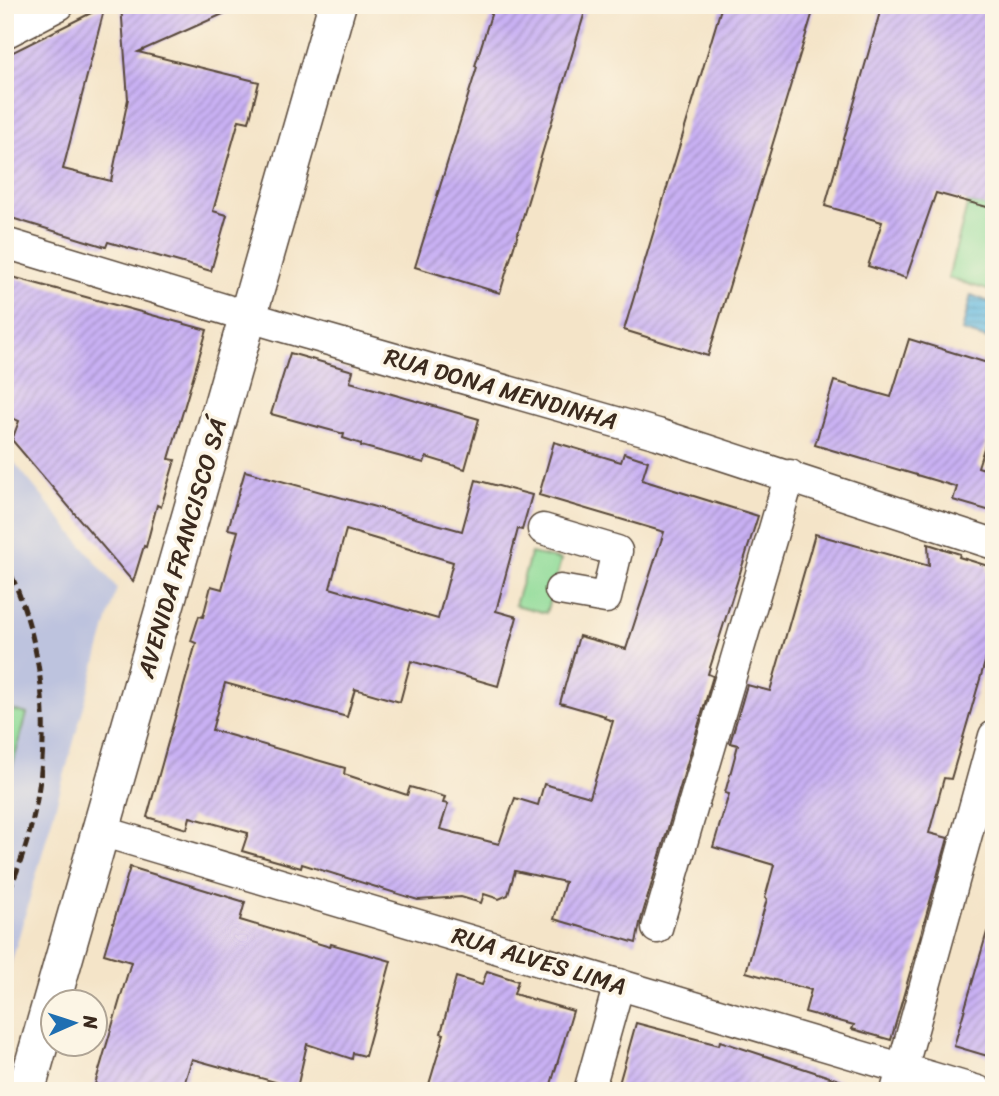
<svg xmlns="http://www.w3.org/2000/svg" width="999" height="1096" font-family="Sriracha,sans-serif">
  <style>
    .railway { fill: #bdc3de }
    .pitch { fill: #8fdb98; stroke: #65825b; stroke-width: 2 }
    .water { fill: url(#water-rules); stroke: #507280; stroke-width: 2 }
    .building { fill: url(#building-hatch); fill-rule: evenodd }
    .lines { fill: none; stroke-linecap: round; stroke-linejoin: round }
    .minor-casing { stroke: #574638; stroke-width: 33 }
    .major-casing { stroke: #574638; stroke-width: 40 }
    .minor { stroke: #fff; stroke-width: 30 }
    .major { stroke: #fff; stroke-width: 37 }
    .rail { stroke: #3b2a1e; stroke-width: 5; stroke-dasharray: 10 5; stroke-linecap: butt }
    .labels { text-anchor: middle; stroke-width: 7; stroke-linejoin: round; paint-order: stroke }
    .street-label { font-size: 24px; fill: #3b2a1e; stroke: #fcf5e5 }
  </style>
  <defs>
    <pattern id="water-rules" width="6" height="5" patternUnits="userSpaceOnUse" patternTransform="scale(1.75)"><rect width="6" height="5" fill="#64bae1"/><path d="M0 2.5h6" fill="none" stroke="#5497b6"/></pattern>
    <pattern id="building-hatch" width="6" height="6" patternUnits="userSpaceOnUse" patternTransform="scale(1.75)"><rect width="6" height="6" fill="#c9b1f4"/><path d="M-1 1l2-2M0 6l6-6M5 7l2-2" fill="none" stroke="#a490c5"/></pattern>
  </defs>
  <rect width="100%" height="100%" fill="#fcf5e5"/>
  <filter id="ink" filterUnits="userSpaceOnUse"><feTurbulence type="fractalNoise" baseFrequency=".0143" numOctaves="2"/><feDisplacementMap in="SourceGraphic" scale="14" xChannelSelector="R" yChannelSelector="G"/><feConvolveMatrix kernelMatrix="1 2 1 2 8 2 1 2 1" color-interpolation-filters="sRGB"/></filter>
  <filter id="wash" filterUnits="userSpaceOnUse"><feTurbulence type="fractalNoise" baseFrequency=".00686" numOctaves="4" result="noise"/><feDisplacementMap in="SourceGraphic" scale="28" xChannelSelector="R" yChannelSelector="G"/><feGaussianBlur stdDeviation="1.57" result="paint"/><feColorMatrix in="noise" values="0 0 0 0 0 0 0 0 0 0 0 0 0 0 0 0 0 1.4 0 .05"/><feComposite in="paint" operator="in"/></filter>
  <g filter="url(#wash)">
    <rect width="100%" height="100%" fill="#f4e4c8"/>
    <polygon class="railway" points="5,451 117,588 5,986"/>
    <g class="pitch">
      <polygon points="968,202 994,208 994,292 948,278"/>
      <polygon points="531,553 561,560 546,613 515,605"/>
      <polygon points="5,708 27,714 5,792"/>
    </g>
    <polygon class="water" points="971,295 994,304 994,341 962,331"/>
    <g id="blocks">
      <g class="building">
        <polygon points="121,5 243,5 138,52 259,82 249,122 239,120 213,211 227,215 211,271 108,242 106,247 5,216 5,56 105,6 63,169 111,181 128,99"/>
        <polygon points="494,5 587,5 500,293 415,267 477,67 475,66"/>
        <polygon points="722,5 815,5 708,356 624,330"/>
        <polygon points="882,5 984,5 994,9 994,209 936,193 906,278 868,266 882,222 825,206"/>
        <polygon points="5,275 207,330 169,459 175,460 161,507 157,505 146,547 144,546 133,582 12,440 19,421 5,415"/>
        <polygon points="909,339 994,365 994,417 978,467 994,472 994,512 953,500 957,487 815,445 834,381 891,397"/>
        <polygon points="290,353 353,371 350,382 479,419 465,469 426,457 424,463 361,446 361,444 343,438 344,434 271,414"/>
        <path d="M554,442L621,462L624,453L648,461L642,480L758,516L708,674L713,676L640,923L636,943L554,919L565,882L515,871L508,895L499,899L484,894L481,903L461,897L418,900L302,864L301,868L242,851L248,833L190,817L187,829L147,817L196,643L191,641L199,616L203,617L211,586L222,589L238,531L228,529L245,471L462,531L476,480L532,495L522,530L518,529L496,611L517,617L498,686L411,661L400,702L355,689L347,717L225,683L212,730L345,768L344,774L407,795L410,787L445,797L443,803L448,804L440,829L499,844L515,798L538,805L544,784L590,797L613,721L604,718L605,716L560,703L579,636L626,649L664,532L539,495ZM346,530L453,562L438,619L330,588Z"/>
        <polygon points="815,534 929,566 928,544 960,554 959,557 988,566 987,572 994,574 994,631 951,779 944,778 929,833 948,838 891,1040 852,1029 854,1025 805,1012 811,990 746,972 767,899 765,898 774,865 713,847 729,794 725,793 738,745 730,743 747,685 770,691"/>
        <polygon points="130,867 245,902 240,920 330,947 331,944 391,961 365,1056 353,1053 352,1059 307,1044 297,1088 192,1059 182,1091 93,1091 131,962 104,954"/>
        <polygon points="987,932 994,933 994,1058 954,1046"/>
        <polygon points="487,971 518,981 514,994 573,1011 549,1091 427,1091 444,1034 441,1033 456,977 482,985"/>
        <polygon points="636,1023 719,1045 720,1041 854,1085 853,1091 617,1091"/>
      </g>
    </g>
  </g>
  <g filter="url(#ink)">
    <use href="#blocks" fill-opacity="0" stroke="#574638" stroke-width="2"/>
    <g class="lines">
      <g class="minor-casing">
        <g id="minor">
          <polyline points="5,33 59,5"/>
          <polyline points="5,243 280,326 658,434 994,544"/>
          <polyline points="543,529 617,551 606,598 560,590"/>
          <polyline points="101,831 978,1091"/>
          <polyline points="657,928 790,475"/>
          <polyline points="589,1091 619,984"/>
          <polyline points="896,1091 994,736"/>
        </g>
      </g>
      <g class="major-casing">
        <polyline id="major" points="26,1091 337,5"/>
      </g>
      <use href="#minor" class="minor"/>
      <use href="#major" class="major"/>
      <path class="rail" d="M5,562C57,666 55,794 5,899"/>
    </g>
  </g>
  <g class="labels">
    <g class="street-label">
      <text transform="translate(501 389) rotate(16)" y="8">RUA DONA MENDINHA</text>
      <text transform="translate(182 548) rotate(-74)" y="8">AVENIDA FRANCISCO SÁ</text>
      <text transform="translate(539 961) rotate(17)" y="8">RUA ALVES LIMA</text>
    </g>
  </g>
  <rect width="999" height="1096" fill="none" stroke="#fcf5e5" stroke-width="28"/>
  <g transform="translate(74 1023) rotate(87)"><circle r="33" fill="#fcf5e5" stroke="#afa495" stroke-width="2"/>
  <path d="M0-5L12 26L0 18L-12 26Z" fill="#1f6fb2"/>
  <text y="-10" font-size="19" font-weight="bold" text-anchor="middle" fill="#3b2a1e">N</text>
  </g>
</svg>
